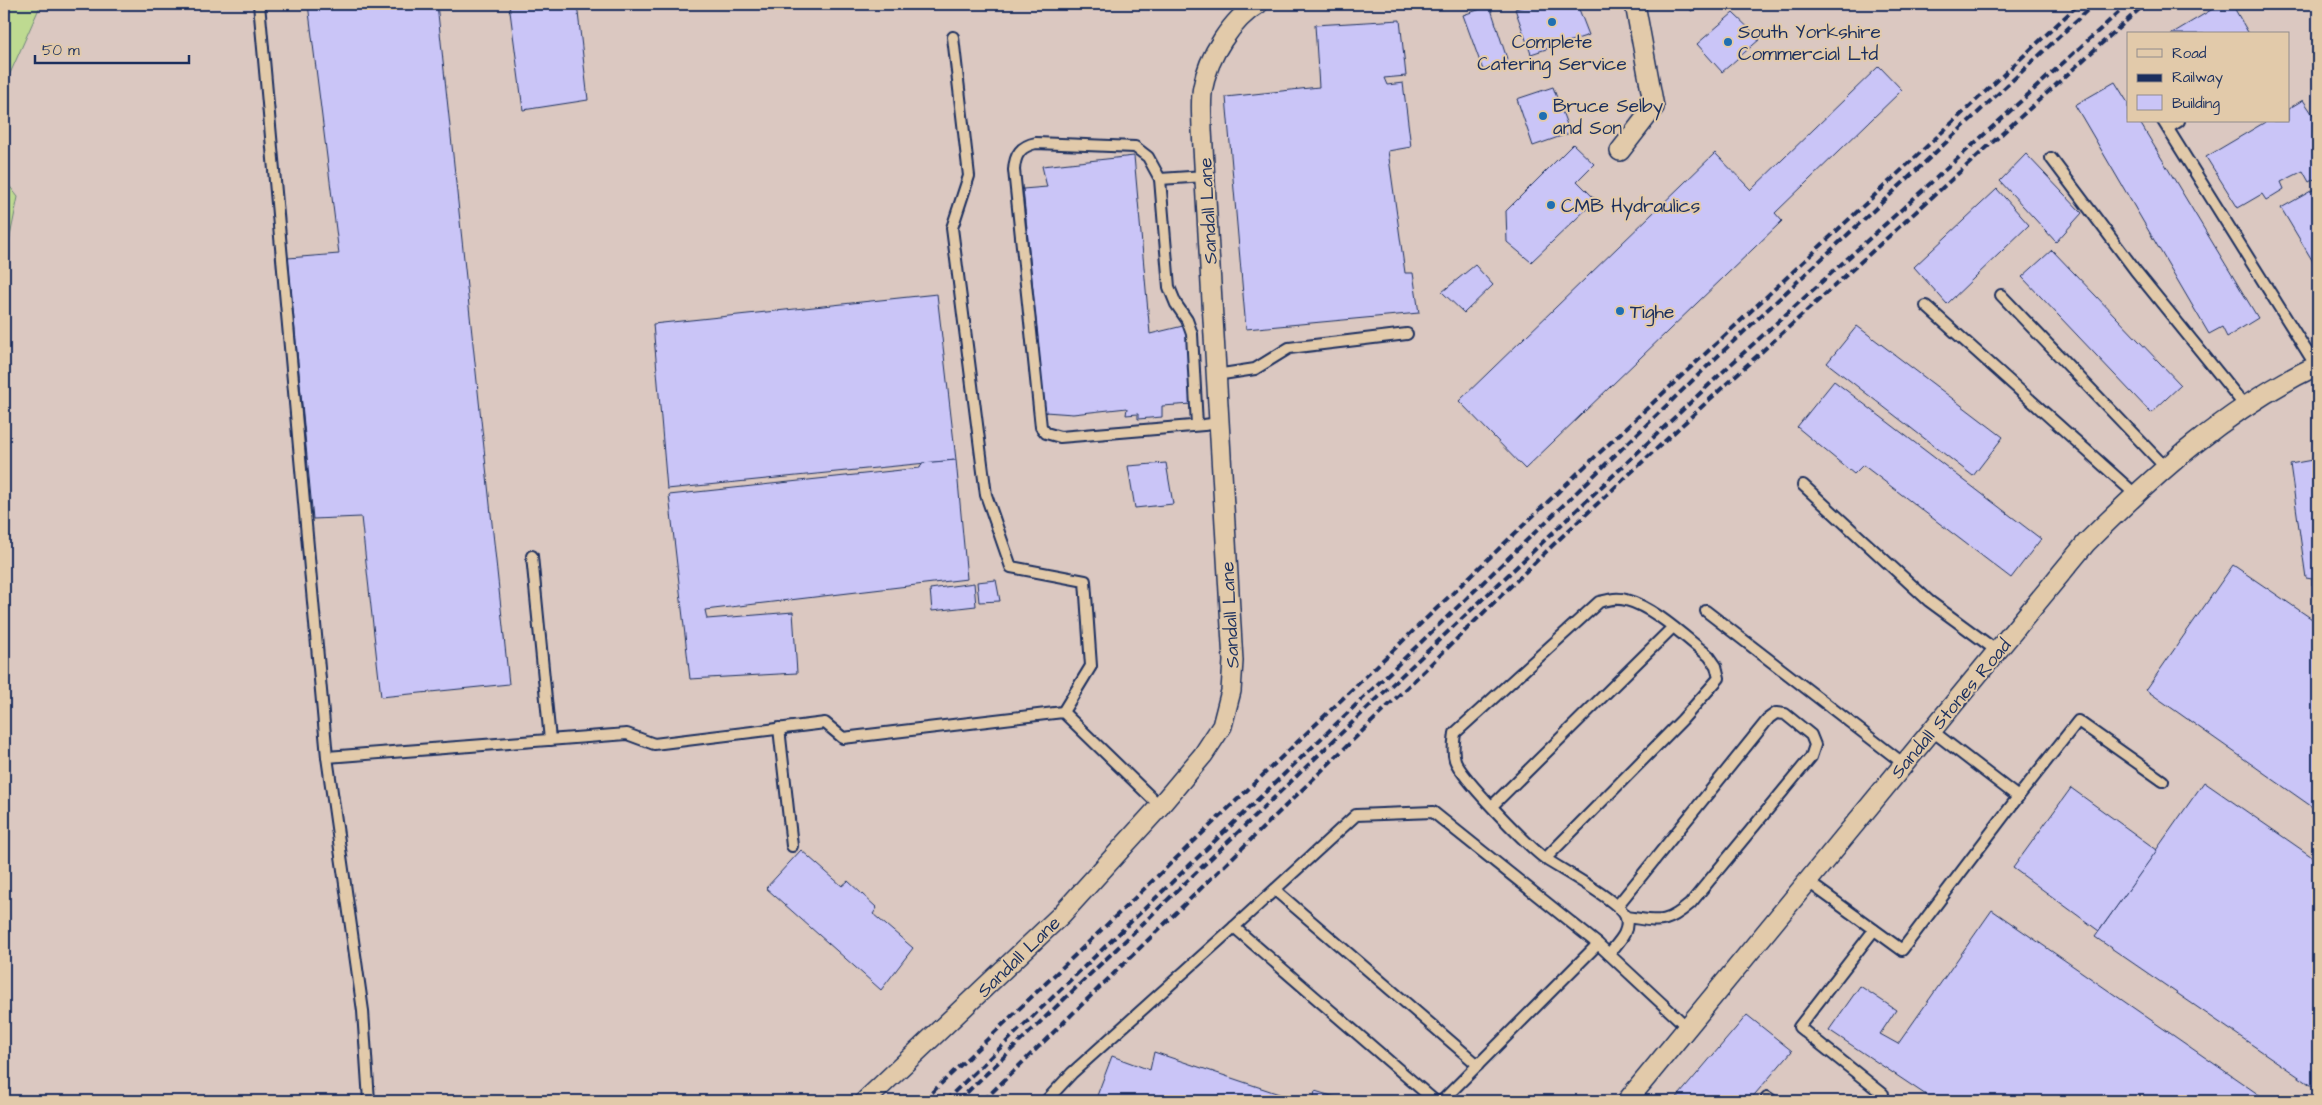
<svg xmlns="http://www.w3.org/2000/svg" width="2322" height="1105" font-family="'Architects Daughter',sans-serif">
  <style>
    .green { fill: #beda91; stroke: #6c8478 }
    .building { fill: #cac5f7; stroke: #1b2f5e }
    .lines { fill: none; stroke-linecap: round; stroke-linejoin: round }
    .lane-casing { stroke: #1b2f5e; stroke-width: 14 }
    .street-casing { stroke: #1b2f5e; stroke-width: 22 }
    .lane { stroke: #e2caaa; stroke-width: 10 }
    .street { stroke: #e2caaa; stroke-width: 19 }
    .rail { stroke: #1b2f5e; stroke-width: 4; stroke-dasharray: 8 4; stroke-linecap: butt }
    .poi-dot { fill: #1f6fb2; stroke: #e2caaa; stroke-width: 2 }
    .labels { text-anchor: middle; stroke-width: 4; stroke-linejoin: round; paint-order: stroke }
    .poi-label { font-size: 19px; fill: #1b2f5e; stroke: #e2caaa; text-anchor: start }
    .street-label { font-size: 19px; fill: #1b2f5e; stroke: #e2caaa }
  </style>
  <rect width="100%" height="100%" fill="#dbc8c1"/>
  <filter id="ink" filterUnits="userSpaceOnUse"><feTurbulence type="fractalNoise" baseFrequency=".02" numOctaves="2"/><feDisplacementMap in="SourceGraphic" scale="10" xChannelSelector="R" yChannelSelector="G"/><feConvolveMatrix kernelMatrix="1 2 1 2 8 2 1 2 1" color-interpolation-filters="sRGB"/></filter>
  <g filter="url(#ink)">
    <g class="green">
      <polygon points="4,4 41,4 4,87"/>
      <polygon points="4,179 18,197 4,266"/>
    </g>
    <g class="building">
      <polygon points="308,4 437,4 509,684 381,697 361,517 313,519 288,258 339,254"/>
      <polygon points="509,4 577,4 588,100 523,110"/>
      <polygon points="1532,4 1577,4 1589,35 1531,54 1515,9"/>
      <polygon points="1688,4 1713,4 1691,11"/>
      <polygon points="2221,4 2232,4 2249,34 2171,34"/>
      <polygon points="1490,6 1508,62 1483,70 1463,15"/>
      <polygon points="1733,13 1760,39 1722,72 1697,44"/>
      <polygon points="1400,20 1406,76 1384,78 1387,85 1403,83 1411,147 1388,151 1405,273 1413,273 1419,313 1246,329 1226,97 1319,87 1315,25"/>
      <polygon points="1879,66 1902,90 1775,213 1782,221 1525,469 1459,401 1715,153 1751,190"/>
      <polygon points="2115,82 2128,103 2128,121 2139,121 2258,318 2227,337 2222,327 2209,334 2075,105"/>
      <polygon points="1553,87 1570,133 1533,146 1517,99"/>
      <polygon points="2303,100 2318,122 2313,125 2318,136 2318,177 2309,182 2303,171 2281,182 2284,189 2266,200 2262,194 2238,208 2206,157 2267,121 2288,121 2288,109"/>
      <polygon points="1573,144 1594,164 1577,181 1596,200 1531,262 1507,242 1506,211"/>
      <polygon points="2026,154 2082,213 2056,242 2000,181"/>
      <polygon points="1134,156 1150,334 1187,325 1193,404 1162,406 1162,417 1138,419 1138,414 1126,415 1127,408 1073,414 1045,412 1023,189 1047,187 1042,166"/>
      <polygon points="2318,187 2318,270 2281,208"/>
      <polygon points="1997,189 2029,225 1947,304 1914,267"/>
      <polygon points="2052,250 2181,385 2151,413 2022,277"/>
      <polygon points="1475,265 1493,285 1464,313 1442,292"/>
      <polygon points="937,294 956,460 667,489 653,324"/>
      <polygon points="1857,326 2003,437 1973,476 1827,363"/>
      <polygon points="1834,381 2041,539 2011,578 1863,465 1854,474 1797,427"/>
      <polygon points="2318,459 2318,585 2312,585 2312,579 2306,578 2290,464"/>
      <polygon points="956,460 967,579 705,610 707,619 793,612 797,673 690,679 669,495 920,468 922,463"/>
      <polygon points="1166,463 1173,504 1135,508 1128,466"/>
      <polygon points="2233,565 2318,623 2318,811 2146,690"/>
      <polygon points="996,580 1000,601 979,602 977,582"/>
      <polygon points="974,583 976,606 932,611 930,589"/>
      <polygon points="2204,782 2318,861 2318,1090 2095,937"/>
      <polygon points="2071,788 2157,850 2099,931 2013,868"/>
      <polygon points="801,850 842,886 848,881 877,908 873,914 913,948 881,990 766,888"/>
      <polygon points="1992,910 2268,1101 1935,1101 1829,1030 1860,986 1896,1010 1880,1034 1898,1044"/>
      <polygon points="1747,1015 1792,1051 1749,1101 1674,1101"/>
      <polygon points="1154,1052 1300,1101 1095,1101 1112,1056 1150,1070"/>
      <polygon points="1315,1091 1348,1101 1313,1101"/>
    </g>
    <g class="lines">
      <g class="lane-casing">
        <g id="lane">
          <polyline points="259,4 327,757 627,734 654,744 825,723 843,738 1063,712 1160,806"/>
          <polyline points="953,37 969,176 952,228 986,495 1011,567 1085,581 1091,666 1063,712"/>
          <polyline points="2163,121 2316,366"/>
          <polyline points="2168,128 2179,121"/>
          <polyline points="2051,158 2135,270 2245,406"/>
          <polyline points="1160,179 1205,176"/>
          <polyline points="2001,295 2166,468"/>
          <polyline points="1926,306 2135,494"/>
          <polyline points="1216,375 1255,369 1289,348 1407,334"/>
          <path d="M1197,425L1192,334L1187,320L1176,304L1169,287L1160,179L1148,157L1135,147L1036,143C1021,146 1015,154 1014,170L1041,427L1046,433L1060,437L1204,425L1219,423"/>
          <polyline points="1803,485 1929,601 1997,651"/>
          <polyline points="532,556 550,740"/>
          <polyline points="1706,611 1904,764"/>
          <polyline points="779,728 792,846"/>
          <polyline points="1931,730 2018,797 2078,721 2163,781"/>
          <polyline points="327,757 363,1011 369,1101"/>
          <polyline points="1492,806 1672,628"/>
          <path d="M1546,858L1682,720L1719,678L1716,666L1709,656C1686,638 1654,607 1626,600C1616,597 1608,600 1599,602L1455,733C1454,742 1452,751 1455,760C1461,778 1529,847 1547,860C1562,870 1623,903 1626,918C1630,933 1617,943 1609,954"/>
          <polyline points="1807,881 1902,950 2018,797"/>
          <polyline points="1275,890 1478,1065"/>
          <path d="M1618,905L1769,718L1776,713L1785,714L1811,735L1815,745L1811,757L1690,904C1664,926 1659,921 1626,917"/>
          <polyline points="1874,930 1799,1027 1883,1094"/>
          <polyline points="1767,1097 1773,1101"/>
          <polyline points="1046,1101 1072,1073 1234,927"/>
          <polyline points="1435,1101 1234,927 1356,815 1433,812 1598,944 1687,1027"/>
          <polyline points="1442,1101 1598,944"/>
        </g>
      </g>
      <g class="street-casing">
        <g id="street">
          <polyline points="1620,151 1654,107 1635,4"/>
          <path d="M865,1101L1061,915L1160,806L1203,755L1222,726L1231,691L1233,661L1202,130C1202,116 1200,100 1203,87C1208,57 1232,19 1258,4"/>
          <path d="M1627,1101L2086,543C2155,474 2229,407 2318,365"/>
        </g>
      </g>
      <use href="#lane" class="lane"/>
      <use href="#street" class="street"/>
      <g class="rail">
        <polyline points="923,1101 1580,471 2079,4"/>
        <polyline points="945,1101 1719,355 2094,4"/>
        <polyline points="958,1101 1380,696 1729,366 2128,4"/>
        <polyline points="983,1101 1554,544 1736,375 2145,4"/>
      </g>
    </g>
  </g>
  <g class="poi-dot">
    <circle cx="1552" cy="22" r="5"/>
    <circle cx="1728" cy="42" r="5"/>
    <circle cx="1543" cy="116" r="5"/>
    <circle cx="1551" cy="205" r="5"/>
    <circle cx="1620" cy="311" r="5"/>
  </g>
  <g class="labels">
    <g class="poi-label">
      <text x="1738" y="38">South Yorkshire<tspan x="1738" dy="22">Commercial Ltd</tspan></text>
      <text x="1552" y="48" text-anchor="middle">Complete<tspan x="1552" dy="22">Catering Service</tspan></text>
      <text x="1553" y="112">Bruce Selby<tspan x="1553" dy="22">and Son</tspan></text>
      <text x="1561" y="212">CMB Hydraulics</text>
      <text x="1630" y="318">Tighe</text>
    </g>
    <g class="street-label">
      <text transform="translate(1207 211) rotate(-93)" y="7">Sandall Lane</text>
      <text transform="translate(1229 615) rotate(-93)" y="7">Sandall Lane</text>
      <text transform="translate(1950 708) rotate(-50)" y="7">Sandall Stones Road</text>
      <text transform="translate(1018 956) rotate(-44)" y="7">Sandall Lane</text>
    </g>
  </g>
  <rect width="2322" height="1105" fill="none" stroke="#e2caaa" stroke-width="20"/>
  <rect x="10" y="10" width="2302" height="1085" fill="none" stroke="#1b2f5e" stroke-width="2" filter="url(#ink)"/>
  <rect x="2127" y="32" width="162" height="90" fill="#e2caaa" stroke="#928c8c"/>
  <rect x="2137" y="49" width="25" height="8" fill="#e2caaa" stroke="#928c8c"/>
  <text x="2172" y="58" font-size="15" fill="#1b2f5e">Road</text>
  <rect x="2137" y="74" width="25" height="8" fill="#1b2f5e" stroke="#928c8c"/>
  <text x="2172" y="82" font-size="15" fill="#1b2f5e">Railway</text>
  <rect x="2137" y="95" width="25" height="15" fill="#cac5f7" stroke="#928c8c"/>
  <text x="2172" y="108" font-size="15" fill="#1b2f5e">Building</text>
  <path d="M35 55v8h154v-8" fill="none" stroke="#1b2f5e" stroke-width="2.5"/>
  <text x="42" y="55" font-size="15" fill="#1b2f5e" stroke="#e2caaa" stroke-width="4" paint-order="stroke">50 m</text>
</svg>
